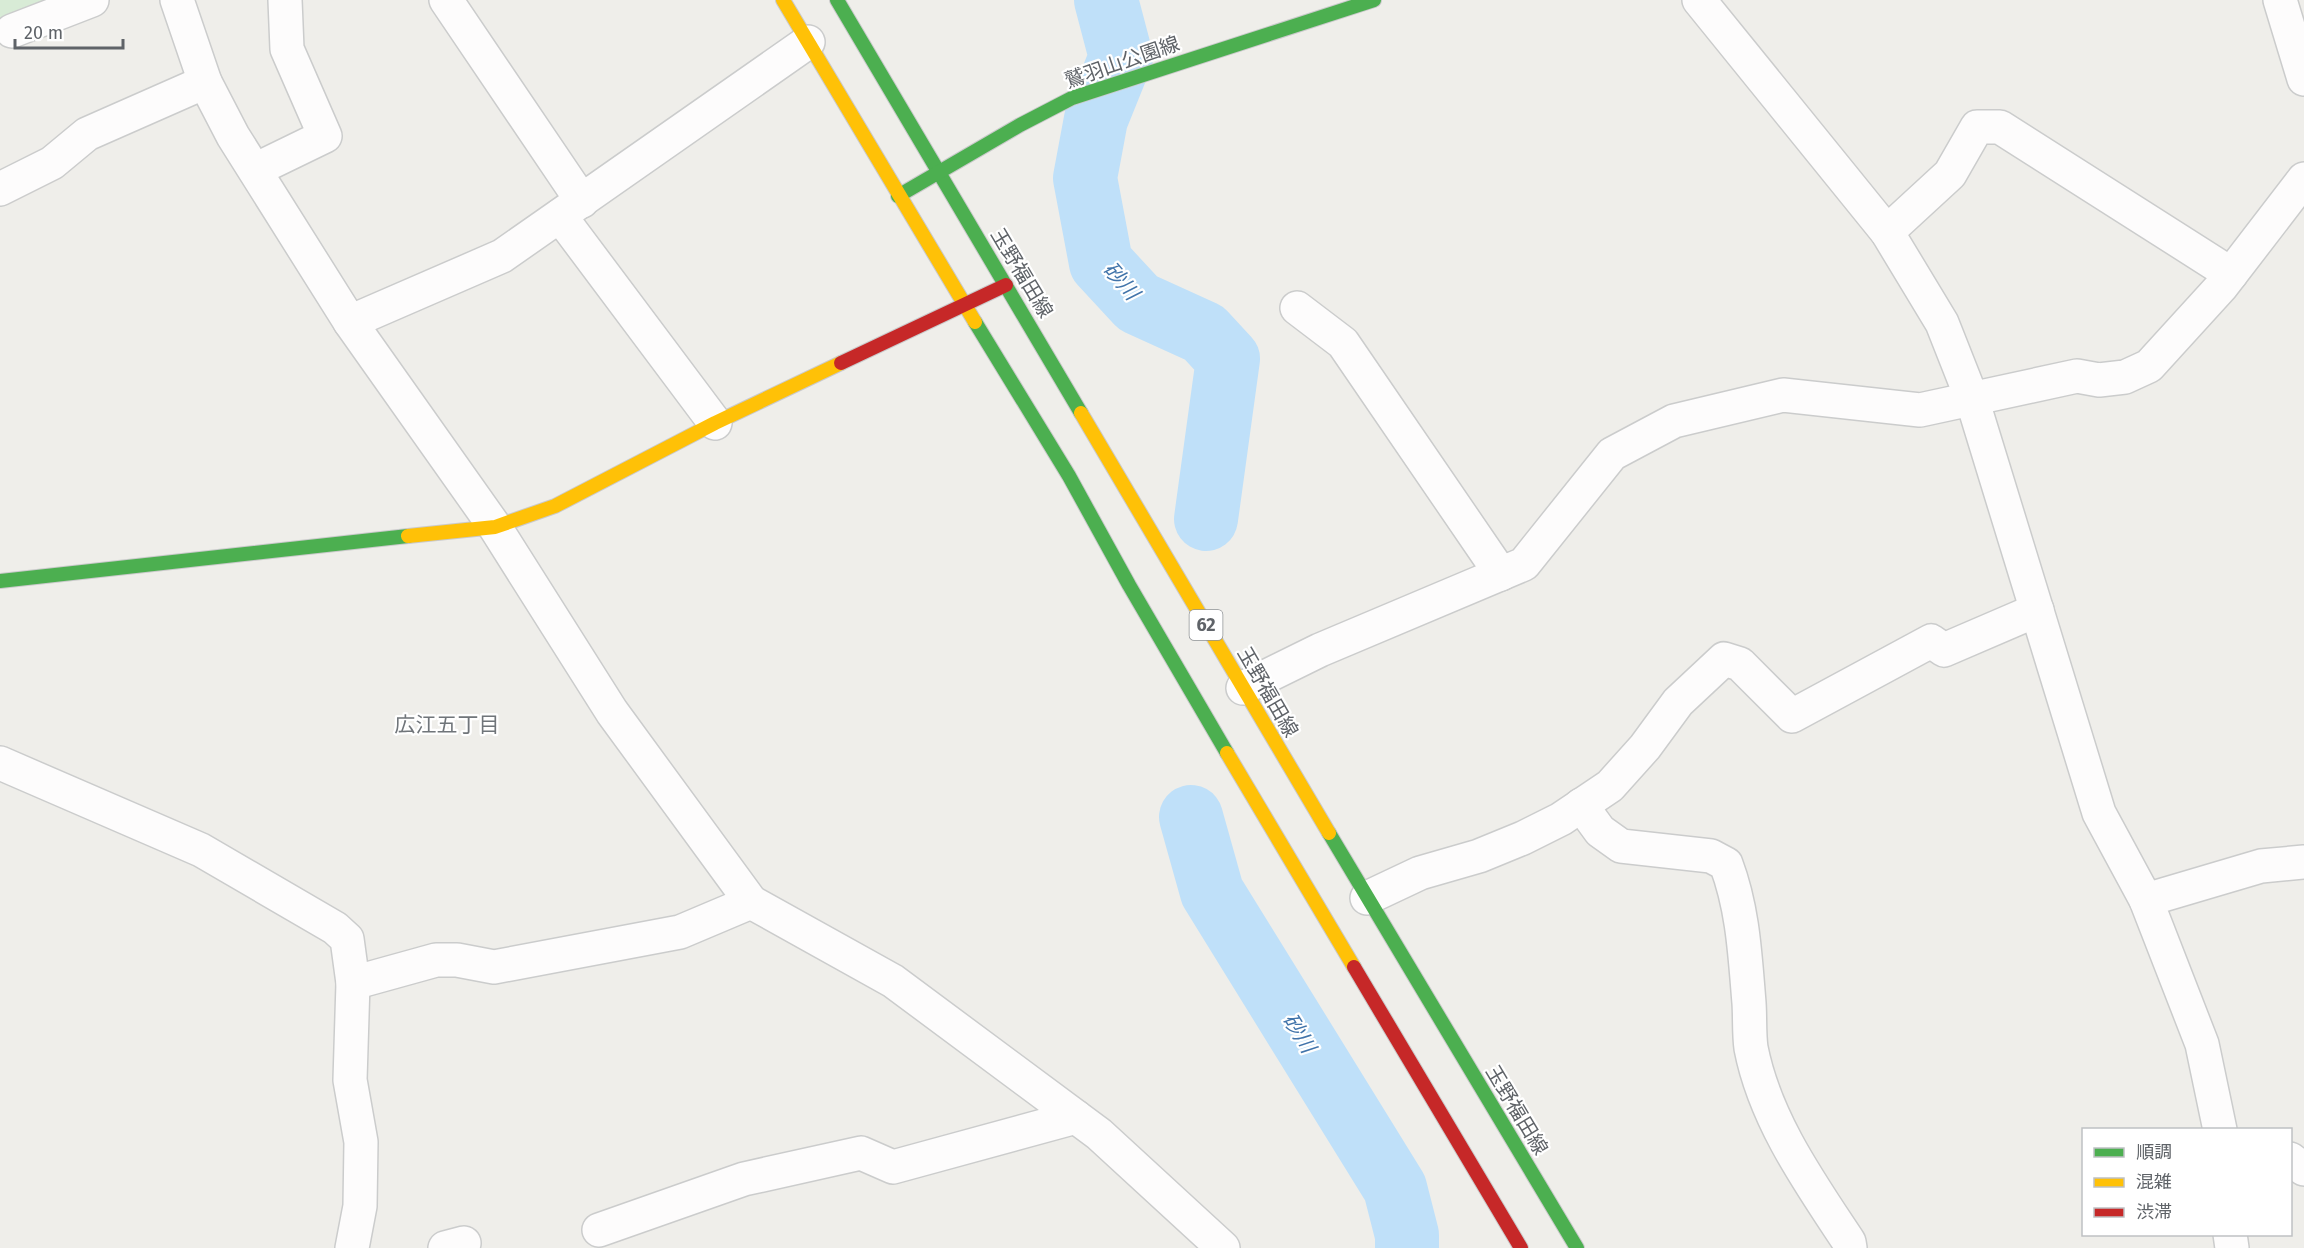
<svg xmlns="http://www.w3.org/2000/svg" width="2304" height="1248" font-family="'Fira Sans','Noto Sans JP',sans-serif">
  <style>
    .green { fill: #d8ebd6 }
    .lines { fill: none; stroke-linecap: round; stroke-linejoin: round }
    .river { stroke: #bfe0f9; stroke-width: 64 }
    .street-casing { stroke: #cbcccc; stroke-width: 36 }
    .fast-casing { stroke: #cacacb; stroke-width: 16 }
    .slow-casing { stroke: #cacacb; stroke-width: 16 }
    .jam-casing { stroke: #cacacb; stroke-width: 16 }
    .street { stroke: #fdfcfc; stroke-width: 33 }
    .fast { stroke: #4caf50; stroke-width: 14 }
    .slow { stroke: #ffc107; stroke-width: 14 }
    .jam { stroke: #c62828; stroke-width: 14 }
    .labels { text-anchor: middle; stroke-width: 4.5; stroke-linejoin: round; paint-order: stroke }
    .shield { fill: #fff; stroke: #8f9295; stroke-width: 1.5 }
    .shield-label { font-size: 18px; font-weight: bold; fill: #5f6368 }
    .street-label { font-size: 20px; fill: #5f6368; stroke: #fff }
    .water-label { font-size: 21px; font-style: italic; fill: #4174aa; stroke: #fff }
    .neighbourhood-label { font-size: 21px; fill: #70757a; stroke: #fff }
  </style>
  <rect width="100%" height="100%" fill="#efeeea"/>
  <polygon class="green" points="0,0 65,0 0,27"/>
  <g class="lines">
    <g class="river">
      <polyline points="1106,0 1121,57 1096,119 1085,178 1101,263 1138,303 1204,333 1228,359 1206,519"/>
      <polyline points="1191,817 1212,892 1395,1188 1407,1235 1407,1248"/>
    </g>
    <g class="street-casing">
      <g id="street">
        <polyline points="177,0 205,82 233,136 350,322 495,527 612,712 751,902 893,981 1099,1134 1223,1248"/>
        <polyline points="446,0 582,201"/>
        <polyline points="1699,0 1887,232 1942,323 1972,399 2099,813 2146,900 2202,1044 2220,1130"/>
        <polyline points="2280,0 2304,79"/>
        <polyline points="12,31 92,0"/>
        <polyline points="255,170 325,136 287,49 285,0"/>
        <polyline points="0,189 52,163 87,134 205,82"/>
        <polyline points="560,216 715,423"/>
        <polyline points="1887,232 1950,174 1977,127 2000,127 2231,274"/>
        <polyline points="1297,308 1343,343 1501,574"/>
        <polyline points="350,322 502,256 808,42"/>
        <polyline points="1243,688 1320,650 1524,564 1612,454 1674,421 1783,395 1920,410 2077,376 2099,380 2125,377 2149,366 2221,287 2304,179"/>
        <polyline points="0,763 201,850 335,928 347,939 353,983 350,1080 361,1142 360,1206 352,1248"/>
        <path d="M1581,805L1600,831L1621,846L1711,856L1726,864C1743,909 1745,955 1749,1003C1750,1017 1749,1034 1751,1048C1765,1120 1810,1183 1849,1242L1850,1248"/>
        <polyline points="1367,898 1420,873 1479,856 1523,838 1561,819 1610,786 1645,747 1678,702 1724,659 1740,664 1792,716 1931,641 1944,650 2037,610"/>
        <polyline points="2146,900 2261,866 2304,862"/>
        <polyline points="353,983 436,960 457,960 494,967 680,932 751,902"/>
        <polyline points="2290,1159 2304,1169"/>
        <polyline points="599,1230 744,1179 861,1153 893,1167 1076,1117"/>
        <polyline points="2230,1234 2232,1248"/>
        <polyline points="445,1248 464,1243"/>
      </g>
    </g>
    <g class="fast-casing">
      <g id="fast">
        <polyline points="837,0 1081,413"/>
        <polyline points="898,196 1020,125 1072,98 1374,0"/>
        <polyline points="975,322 1069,476 1129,585 1227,753"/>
        <polyline points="0,581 408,536"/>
        <polyline points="1329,833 1577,1248"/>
      </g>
    </g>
    <g class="slow-casing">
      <g id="slow">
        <polyline points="783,0 975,322"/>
        <polyline points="1081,413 1329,833"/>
        <polyline points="408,536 495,527 555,506 715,423 841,363"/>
        <polyline points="1227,753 1354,967"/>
      </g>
    </g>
    <g class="jam-casing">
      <g id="jam">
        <polyline points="841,363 1006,285"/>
        <polyline points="1354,967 1521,1248"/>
      </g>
    </g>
    <use href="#street" class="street"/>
    <use href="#fast" class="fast"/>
    <use href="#slow" class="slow"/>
    <use href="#jam" class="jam"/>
  </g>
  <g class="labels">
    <rect class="shield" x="1189.5" y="610" width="33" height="30" rx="4.5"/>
    <g class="shield-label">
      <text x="1206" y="631">62</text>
    </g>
    <g class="street-label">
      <text transform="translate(1122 62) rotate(-19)" y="7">鷲羽山公園線</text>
      <text transform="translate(1022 273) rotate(59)" y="7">玉野福田線</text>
      <text transform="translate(1268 692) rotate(60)" y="7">玉野福田線</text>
      <text transform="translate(1517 1110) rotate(59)" y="7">玉野福田線</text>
    </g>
    <g class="water-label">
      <text transform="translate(1121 281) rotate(49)" y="7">砂川</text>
      <text transform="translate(1299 1033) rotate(58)" y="7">砂川</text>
    </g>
    <g class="neighbourhood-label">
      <text x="447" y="732">広江五丁目</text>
    </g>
  </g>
  <rect x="2082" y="1128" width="210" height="108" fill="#ffffff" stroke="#bfc1c3" stroke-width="1.5"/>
  <rect x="2094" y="1148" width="30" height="9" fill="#4caf50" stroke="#bfc1c3" stroke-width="1.5"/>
  <text x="2136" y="1158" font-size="18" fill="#5f6368">順調</text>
  <rect x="2094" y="1178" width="30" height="9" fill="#ffc107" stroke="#bfc1c3" stroke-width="1.5"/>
  <text x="2136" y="1188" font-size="18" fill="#5f6368">混雑</text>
  <rect x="2094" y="1208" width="30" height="9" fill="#c62828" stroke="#bfc1c3" stroke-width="1.5"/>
  <text x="2136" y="1218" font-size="18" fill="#5f6368">渋滞</text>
  <path d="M15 39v9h108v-9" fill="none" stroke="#5f6368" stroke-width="3"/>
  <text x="24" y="39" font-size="18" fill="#5f6368" stroke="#ffffff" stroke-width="4.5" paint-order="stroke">20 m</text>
</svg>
